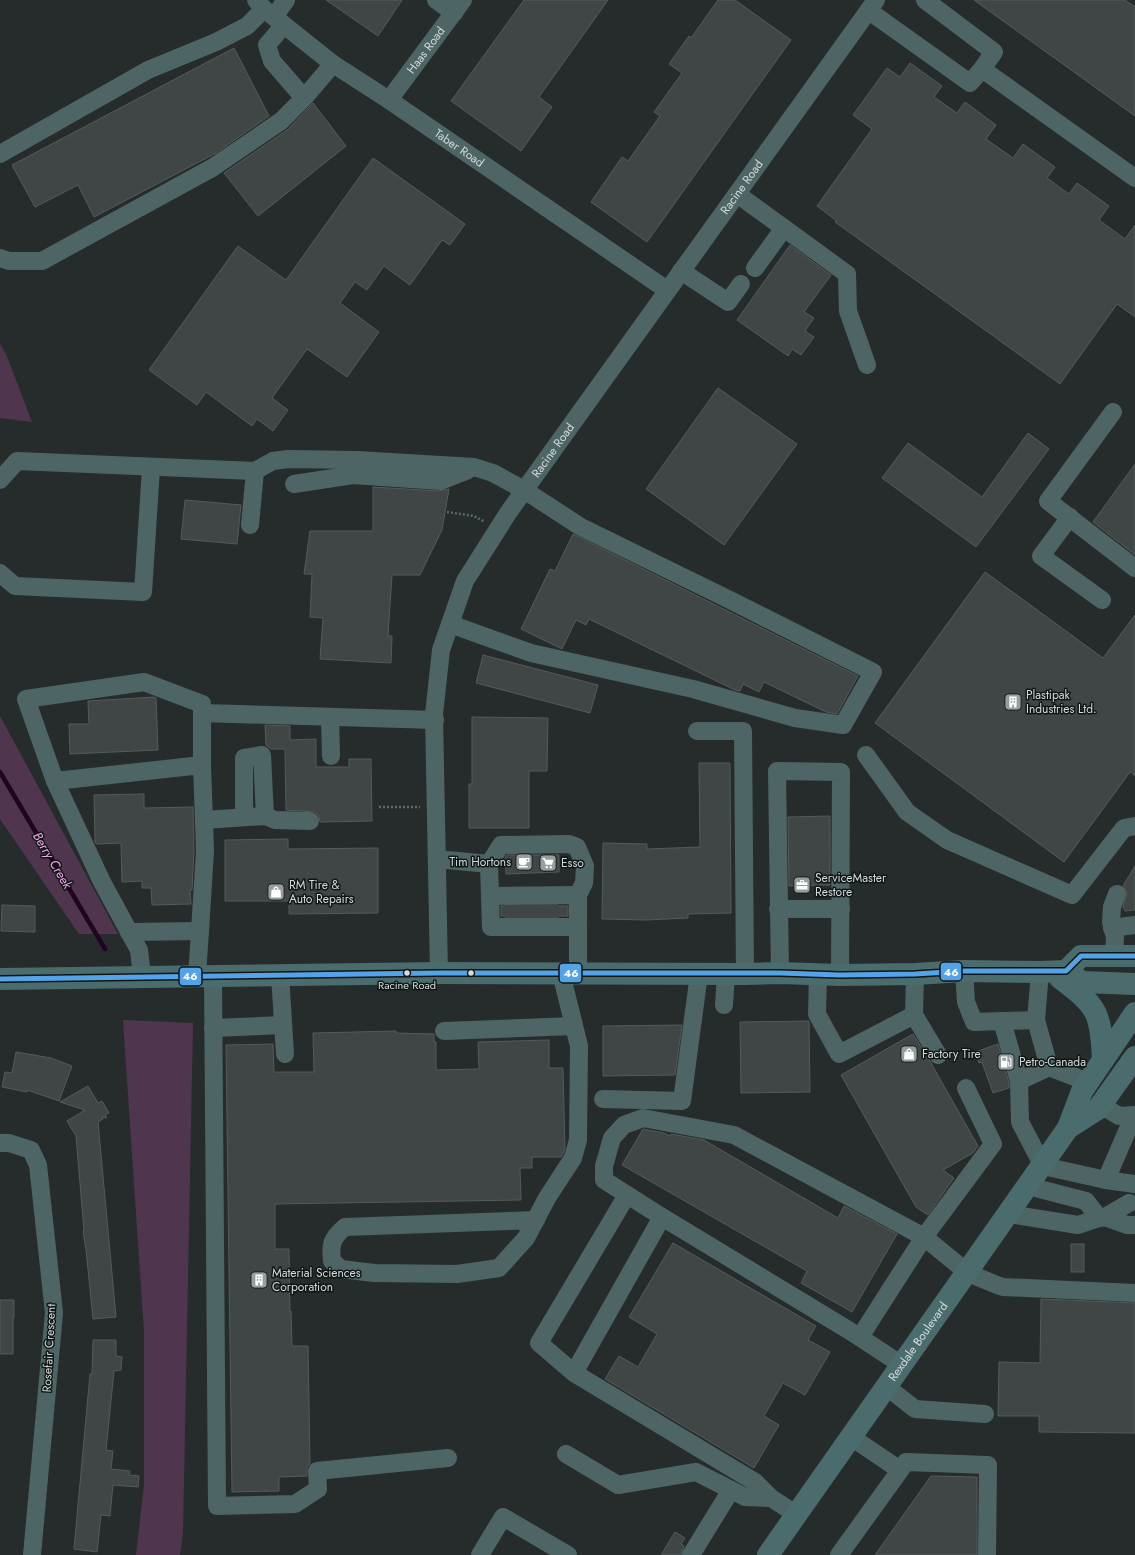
<svg xmlns="http://www.w3.org/2000/svg" width="1135" height="1555" font-family="Jost,sans-serif">
  <style>
    .green { fill: #50354f }
    .lines { fill: none; stroke-linecap: round; stroke-linejoin: round }
    .stream { stroke: #220422; stroke-width: 4.5 }
    .building { fill: #404545; stroke: #555a5a }
    .minor-tunnel { stroke: #404646; stroke-width: 18; stroke-dasharray: 18 9; stroke-linecap: butt }
    .path { stroke: #5b6a6a; stroke-width: 2.5; stroke-dasharray: 2 2; stroke-linecap: butt }
    .minor { stroke: #4e6566; stroke-width: 18 }
    .major { stroke: #4b6c6d; stroke-width: 22 }
    .bus-1-casing { stroke: #101616; stroke-width: 8 }
    .bus-1 { stroke: #53a3e8; stroke-width: 5 }
    .bus-dot { fill: #d4dcdc; stroke: #101616; stroke-width: 1.5 }
    .labels { text-anchor: middle; stroke-width: 3; stroke-linejoin: round; paint-order: stroke }
    .bus-label { font-size: 11px; fill: #d4dcdc; stroke: #101616 }
    .street-label { font-size: 12px; fill: #d4dcdc; stroke: #101616 }
    .poi-label { font-size: 12px; fill: #d4dcdc; stroke: #101616; text-anchor: start }
    .water-label { font-size: 13px; font-style: italic; fill: #f5a6ef; stroke: #101616 }
    .line-badge { stroke: #101616; stroke-width: 1.5 }
    .badge-label { font-size: 11px; text-anchor: middle; font-weight: bold; fill: #fff }
  </style>
  <rect width="100%" height="100%" fill="#262c2c"/>
  <g class="green">
    <polygon points="0,344 6,354 32,422 0,418"/>
    <polygon points="0,716 118,934 79,934 0,819"/>
    <polygon points="123,1020 193,1023 183,1533 180,1555 136,1555 144,1485 144,1332"/>
  </g>
  <g class="lines">
    <polyline class="stream" points="0,772 105,949"/>
  </g>
  <g class="building">
    <polygon points="326,0 402,0 378,36"/>
    <polygon points="524,0 608,0 539,97 552,107 521,151 451,101"/>
    <polygon points="718,0 735,0 791,40 647,242 591,202 622,157 628,161 660,116 654,112 682,73 669,64 689,36 691,38"/>
    <polygon points="974,0 1125,0 1135,7 1135,116"/>
    <polygon points="234,48 269,116 216,153 94,217 78,185 35,207 12,165"/>
    <polygon points="910,63 942,86 934,97 957,113 965,102 996,125 986,139 1013,158 1023,144 1055,167 1047,178 1069,194 1077,183 1109,206 1099,220 1125,239 1135,225 1135,317 1117,304 1060,384 835,222 837,221 817,206 872,129 853,115 887,68 900,77"/>
    <polygon points="313,103 346,146 258,216 224,173 287,130"/>
    <polygon points="373,158 465,224 450,245 442,240 410,285 384,266 367,290 355,282 340,303 379,332 347,377 307,349 272,398 288,410 273,431 257,419 252,426 206,392 197,405 149,370 238,246 286,280"/>
    <polygon points="790,245 831,275 804,312 814,318 805,331 814,337 801,355 792,349 788,356 737,320"/>
    <polygon points="718,388 797,444 724,545 646,489"/>
    <polygon points="1028,433 1049,449 976,547 882,478 908,443 982,497"/>
    <polygon points="1135,464 1135,555 1093,522"/>
    <polygon points="373,487 439,491 449,489 442,530 420,575 392,575 388,636 392,636 391,663 320,659 323,618 310,617 312,574 304,574 310,531 373,531"/>
    <polygon points="185,500 241,505 237,544 181,539"/>
    <polygon points="573,534 858,676 837,714 826,712 764,682 759,692 743,684 740,691 735,690 589,619 586,625 576,620 562,649 521,629 550,569 555,571"/>
    <polygon points="985,572 1103,658 1135,615 1135,776 1130,772 1064,862 875,723"/>
    <polygon points="483,655 598,685 590,713 476,683"/>
    <polygon points="154,697 156,698 158,750 70,754 69,724 89,724 88,701"/>
    <polygon points="472,717 548,718 547,771 529,771 529,828 469,828 469,784 472,784"/>
    <polygon points="265,725 290,726 290,740 316,739 316,767 349,767 349,759 371,759 372,821 320,822 319,816 315,812 286,810 285,749 271,749 266,745"/>
    <polygon points="699,763 730,763 731,913 688,914 688,918 646,920 602,919 603,843 647,844 647,849 700,847"/>
    <polygon points="144,794 144,808 193,807 194,851 192,890 190,890 191,904 152,905 151,888 142,888 142,881 122,882 121,843 96,844 95,842 94,795"/>
    <polygon points="830,816 830,885 789,886 788,817"/>
    <polygon points="288,839 288,849 378,848 378,913 289,914 289,901 225,901 225,840"/>
    <polygon points="507,855 559,855 559,872 506,874 505,858"/>
    <polygon points="1135,866 1135,910 1125,911 1123,907 1127,893 1123,886"/>
    <polygon points="2,905 35,906 35,932 1,931"/>
    <rect x="501" y="906" width="67" height="10"/>
    <polygon points="809,1021 810,1092 741,1093 740,1022"/>
    <polygon points="682,1025 675,1075 603,1076 603,1026"/>
    <polygon points="396,1031 396,1033 434,1034 434,1042 436,1042 436,1070 479,1069 478,1042 549,1040 549,1068 563,1068 565,1149 563,1154 561,1157 532,1157 532,1168 520,1168 521,1200 275,1204 275,1249 289,1249 290,1312 291,1311 292,1346 308,1346 310,1464 307,1467 307,1476 279,1477 279,1491 232,1492 226,1045 273,1044 274,1072 314,1072 313,1033"/>
    <polygon points="913,1034 931,1063 978,1146 973,1153 943,1170 954,1178 928,1215 916,1207 841,1075"/>
    <polygon points="998,1044 1009,1083 1009,1088 993,1093 982,1062 979,1063 975,1052"/>
    <polygon points="16,1052 51,1058 72,1066 59,1101 27,1090 27,1092 2,1087 5,1072 12,1073"/>
    <polygon points="88,1086 98,1103 102,1101 109,1113 105,1115 107,1118 102,1117 103,1119 98,1122 116,1317 93,1319 86,1250 83,1231 84,1231 76,1136 67,1121 85,1110 60,1102"/>
    <polygon points="643,1129 664,1133 670,1136 671,1134 704,1140 838,1218 844,1206 897,1234 852,1312 801,1283 807,1271 622,1165"/>
    <polygon points="673,1243 816,1326 808,1340 830,1352 805,1395 783,1383 764,1416 779,1425 754,1468 605,1379 619,1356 638,1367 657,1334 629,1317"/>
    <rect x="1071" y="1244" width="13" height="28"/>
    <polygon points="1041,1299 1135,1303 1135,1433 1039,1432 1039,1416 998,1416 999,1362 1040,1363"/>
    <polygon points="0,1300 14,1300 14,1318 13,1318 13,1354 0,1354"/>
    <polygon points="93,1340 116,1340 116,1356 122,1357 121,1370 114,1371 106,1450 113,1451 111,1469 130,1471 129,1475 139,1476 138,1487 113,1485 110,1516 101,1515 97,1552 74,1549 90,1374 92,1374"/>
    <polygon points="931,1476 977,1477 977,1555 875,1555"/>
    <polygon points="675,1532 685,1538 681,1544 684,1546 681,1555 661,1555"/>
  </g>
  <g class="lines">
    <g class="minor-tunnel">
      <polyline points="513,903 514,921"/>
      <polyline points="531,903 532,921"/>
      <polyline points="549,903 550,920"/>
    </g>
    <g class="path">
      <polyline points="447,512 474,516 485,522"/>
      <polyline points="379,807 420,807"/>
    </g>
    <g class="minor">
      <path id="s1" d="M256,0L264,9L333,64L389,100L667,290"/>
      <polyline points="436,0 454,13"/>
      <polyline points="925,0 994,52 982,69 1135,178"/>
      <polyline points="869,11 970,83 982,69"/>
      <polyline points="274,17 286,0"/>
      <polyline points="284,25 267,45 272,61 304,98"/>
      <path id="s2" d="M389,100L463,0"/>
      <polyline points="0,154 148,70 216,42 247,26 264,9"/>
      <polyline points="737,194 847,274 848,311 867,365"/>
      <polyline points="0,258 9,261 42,261 212,168 281,121 304,98 333,64"/>
      <polyline points="755,268 784,228"/>
      <polyline points="681,271 728,302 741,284"/>
      <polyline points="1113,412 1048,501 1135,568"/>
      <polyline points="0,480 17,461 255,471 273,461 288,459 357,460 474,467 493,473 524,490 581,527 730,600 873,672 843,725 795,718 693,689 531,653 450,624"/>
      <polyline points="294,484 353,475 440,481 468,470"/>
      <polyline points="1070,517 1041,556 1102,600"/>
      <polyline points="250,525 255,471"/>
      <polyline points="0,573 15,586 143,592 151,468"/>
      <polyline points="202,713 435,720"/>
      <polyline points="330,717 331,756"/>
      <polyline points="697,731 743,731 745,974"/>
      <polyline points="866,755 907,812 947,840 1072,895 1124,828 1135,826"/>
      <polyline points="55,781 26,699 144,682 202,704 202,765"/>
      <polyline points="244,817 244,758 262,755 265,816"/>
      <polyline points="204,820 265,816 275,820 310,821"/>
      <polyline points="437,859 489,864 490,896 578,895 578,974"/>
      <polyline points="489,864 501,845 569,844 577,847 585,866 584,883 578,895"/>
      <polyline points="490,896 491,927 578,927"/>
      <polyline points="778,909 841,909"/>
      <polyline points="1112,928 1135,925"/>
      <polyline points="129,932 200,931 197,976"/>
      <polyline points="1114,956 1115,937 1111,922 1112,907 1117,894"/>
      <polyline points="964,971 966,1002 974,1022 1036,1020"/>
      <polyline points="1040,972 1036,1020 1049,1067 1088,1082"/>
      <path id="s3" d="M439,973L434,714L441,650L465,581L508,513L876,0"/>
      <polyline points="780,973 777,771 841,772 840,975"/>
      <polyline points="818,974 817,1014 839,1054 914,1015 915,974"/>
      <polyline points="280,975 285,1054"/>
      <polyline points="213,976 217,1506 295,1504 318,1489 317,1471 448,1458"/>
      <polyline points="142,977 139,950 102,882 55,781 202,765 205,851 200,931"/>
      <polyline points="724,1005 726,974"/>
      <polyline points="914,1015 938,1055"/>
      <polyline points="1002,1021 1019,1081 1020,1122 1043,1166 1106,1180 1135,1184"/>
      <polyline points="213,1028 283,1025"/>
      <polyline points="444,1031 574,1026"/>
      <polyline points="1019,1081 1049,1067"/>
      <polyline points="603,1099 682,1101 699,974"/>
      <polyline points="1101,1105 1119,1116 1135,1115"/>
      <polyline points="0,1143 9,1143 31,1150 38,1165 54,1313 32,1555"/>
      <polyline points="1106,1180 1134,1115"/>
      <polyline points="1028,1186 1086,1201 1099,1218"/>
      <polyline points="1009,1214 1078,1225 1099,1218 1105,1217 1127,1225 1135,1225"/>
      <polyline points="662,1217 604,1180 604,1166 612,1138 624,1125 643,1118 734,1135 924,1237 968,1273 997,1285 1003,1287 1135,1293"/>
      <polyline points="1105,1217 1129,1203"/>
      <path d="M536,1220L345,1227C332,1238 330,1244 332,1261L341,1269L374,1273L457,1274L499,1268L526,1238L547,1198L573,1158L578,1140L579,1046L561,973"/>
      <polyline points="860,1337 924,1237 993,1144 966,1088"/>
      <polyline points="574,1373 539,1343 627,1195"/>
      <polyline points="887,1387 915,1409 985,1414"/>
      <polyline points="851,1437 900,1470"/>
      <polyline points="566,1454 618,1485 696,1472 745,1497 771,1498"/>
      <polyline points="796,1514 771,1498 755,1482 574,1373 662,1217 850,1331 902,1365"/>
      <polyline points="480,1555 503,1517 568,1555"/>
      <polyline points="691,1555 731,1490"/>
      <polyline points="839,1555 906,1462 988,1465 987,1555"/>
    </g>
    <g class="major">
      <polyline points="1066,971 1081,956 1135,956"/>
      <path d="M1060,978C1073,988 1089,999 1096,1014C1102,1028 1102,1045 1103,1060"/>
      <polyline points="0,979 439,973 745,974 780,973 840,975 915,974 964,971 1040,972 1066,971 1082,982 1135,984"/>
      <polyline points="1068,1128 1098,1109 1135,1057"/>
      <path id="s4" d="M768,1555L1068,1128L1082,1091L1135,1013"/>
    </g>
    <g class="bus-1-casing">
      <polyline id="bus-1" points="0,979 439,973 780,973 840,975 915,974 964,971 1066,971 1081,956 1135,956"/>
    </g>
    <use href="#bus-1" class="bus-1"/>
  </g>
  <defs>
    <g id="building-square" transform="scale(0.9)"><rect x="-9" y="-9" width="18" height="18" rx="4" fill="#979e9e" stroke="#101616"/><path d="M-4-6H4V6H1V3H-1V6H-4ZM-2.5-4.3h1.7v1.8h-1.7ZM.8-4.3h1.7v1.8H.8ZM-2.5-1h1.7V.8h-1.7ZM.8-1h1.7V.8H.8Z" fill="#fff"/></g>
    <g id="cafe-square" transform="scale(0.9)"><rect x="-9" y="-9" width="18" height="18" rx="4" fill="#979e9e" stroke="#101616"/><path d="M-5.5-4.5H6V0H3Q3 3.5 0 3.5H-2.5Q-5.5 3.5-5.5 0ZM3-3.2v2h1.7v-2ZM-6 4.5H4V6H-6Z" fill="#fff"/></g>
    <g id="supermarket-square" transform="scale(0.9)"><rect x="-9" y="-9" width="18" height="18" rx="4" fill="#979e9e" stroke="#101616"/><path d="M-6-5.5h2.5l.6 2H6L4.5 2H-2.5L-4.4-4H-6ZM-1.5 3.2a1.3 1.3 0 1 0 .1 0ZM3 3.2a1.3 1.3 0 1 0 .1 0Z" fill="#fff"/></g>
    <g id="office-square" transform="scale(0.9)"><rect x="-9" y="-9" width="18" height="18" rx="4" fill="#979e9e" stroke="#101616"/><path d="M-6-3h4V-5.5h4V-3h4V5H-6ZM-1-4.5V-3h2v-1.5ZM-6 0V1H6V0Z" fill="#fff"/></g>
    <g id="shop-square" transform="scale(0.9)"><rect x="-9" y="-9" width="18" height="18" rx="4" fill="#979e9e" stroke="#101616"/><path d="M-5-2.5h2.3a2.7 3.5 0 0 1 5.4 0H5L5.5 6h-11ZM-1.5-2.5h3a1.5 2.3 0 0 0-3 0Z" fill="#fff"/></g>
    <g id="fuel-square" transform="scale(0.9)"><rect x="-9" y="-9" width="18" height="18" rx="4" fill="#979e9e" stroke="#101616"/><path d="M-5.5-6h7V0h2V4h1.3V-2.5L3-4.5l.8-.8L6-3V5H2.5V1h-1V6h-7ZM-4.2-4.7v3.2H.2V-4.7Z" fill="#fff"/></g>
  </defs>
  <g fill-rule="evenodd">
    <use href="#building-square" x="1013" y="702"/>
    <use href="#cafe-square" x="524" y="862"/>
    <use href="#supermarket-square" x="548" y="863"/>
    <use href="#office-square" x="802" y="885"/>
    <use href="#shop-square" x="276" y="892"/>
    <use href="#shop-square" x="909" y="1054"/>
    <use href="#fuel-square" x="1006" y="1062"/>
    <use href="#building-square" x="259" y="1280"/>
  </g>
  <g class="bus-dot">
    <circle cx="407" cy="973" r="3.5"/>
    <circle cx="471" cy="973" r="3.5"/>
  </g>
  <g class="labels">
    <g class="bus-label">
      <text x="407" y="989">Racine Road</text>
    </g>
    <g class="street-label">
      <text dy="4" stroke="none"><textPath href="#s2" startOffset="62">Haas Road</textPath></text>
      <text dy="4" stroke="none"><textPath href="#s1" startOffset="252">Taber Road</textPath></text>
      <text dy="4" stroke="none"><textPath href="#s3" startOffset="878">Racine Road</textPath></text>
      <text dy="4" stroke="none"><textPath href="#s3" startOffset="554">Racine Road</textPath></text>
      <text dy="4" stroke="none"><textPath href="#s4" startOffset="261">Rexdale Boulevard</textPath></text>
      <text transform="translate(49 1348) rotate(-87)" y="4">Rosefair Crescent</text>
    </g>
    <g class="poi-label">
      <text x="1026" y="699">Plastipak<tspan x="1026" dy="14">Industries Ltd.</tspan></text>
      <text x="511" y="866" text-anchor="end">Tim Hortons</text>
      <text x="561" y="867">Esso</text>
      <text x="815" y="882">ServiceMaster<tspan x="815" dy="14">Restore</tspan></text>
      <text x="289" y="889">RM Tire &amp;<tspan x="289" dy="14">Auto Repairs</tspan></text>
      <text x="922" y="1058">Factory Tire</text>
      <text x="1019" y="1066">Petro-Canada</text>
      <text x="272" y="1277">Material Sciences<tspan x="272" dy="14">Corporation</tspan></text>
    </g>
    <g class="water-label">
      <text transform="translate(53 860) rotate(59)" y="5">Berry Creek</text>
    </g>
  </g>
  <g class="line-badge">
    <rect x="940" y="962" width="22" height="19" rx="4" fill="#53a3e8"/>
    <rect x="559" y="963" width="23" height="20" rx="4" fill="#53a3e8"/>
    <rect x="179" y="967" width="23" height="19" rx="4" fill="#53a3e8"/>
  </g>
  <g class="badge-label">
    <text x="951" y="976">46</text>
    <text x="571" y="977">46</text>
    <text x="190" y="980">46</text>
  </g>
</svg>
